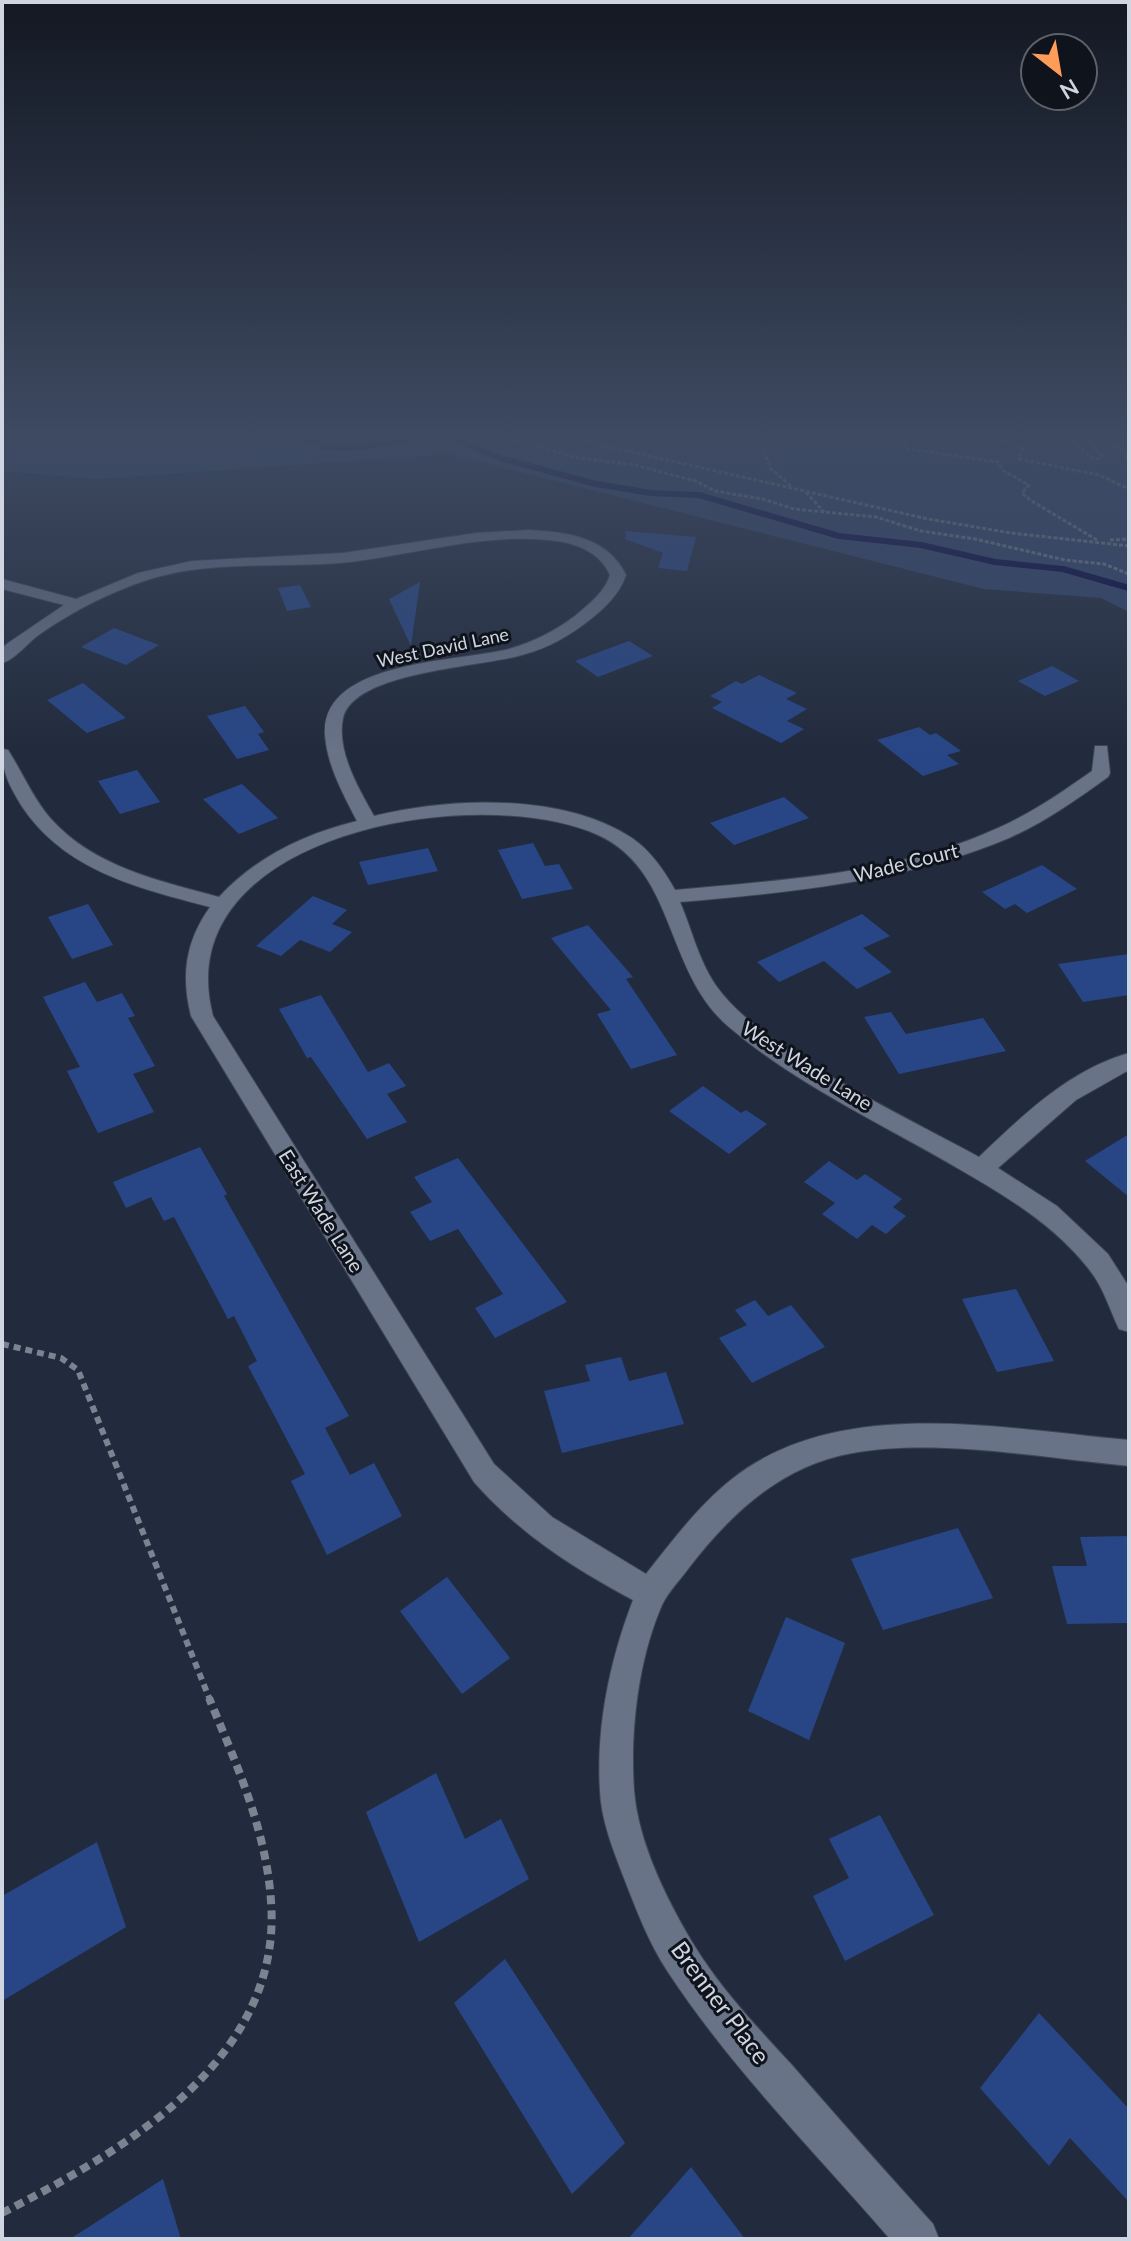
<svg xmlns="http://www.w3.org/2000/svg" width="1131" height="2241" font-family="Lato,sans-serif">
  <style>
    .green { fill: #31446b }
    .lines { fill: none; stroke-linecap: round; stroke-linejoin: round }
    .stream { stroke: #00013f; stroke-width: 6 }
    .building { fill: #284686 }
    .street-casing { stroke: #3e4654; stroke-width: 2 }
    .path-far2 { stroke: #7b8391; stroke-width: 3; stroke-dasharray: 4 2; stroke-linecap: butt }
    .path-far1 { stroke: #7b8391; stroke-width: 6; stroke-dasharray: 7 5; stroke-linecap: butt }
    .path { stroke: #7b8391; stroke-width: 8; stroke-dasharray: 9 6; stroke-linecap: butt }
    .street { fill: #687388; fill-rule: evenodd }
    .labels { text-anchor: middle; stroke-width: 6; stroke-linejoin: round; paint-order: stroke }
    .far-street-label { font-size: 18px; fill: #cfd6e1; stroke: #0f131b }
    .street-label { font-size: 20px; fill: #cfd6e1; stroke: #0f131b }
    .near-street-label { font-size: 24px; fill: #cfd6e1; stroke: #0f131b }
  </style>
  <rect width="100%" height="100%" fill="#222b3d"/>
  <polygon class="green" points="2,437 1129,437 1129,612 1101,598 984,589 449,454 97,479 2,471"/>
  <g class="lines">
    <polyline class="stream" points="279,437 317,441 324,447 352,448 419,438 453,438 500,458 596,484 651,493 699,495 839,536 921,545 995,562 1063,569 1129,588"/>
  </g>
  <g class="building">
    <polygon points="626,531 696,537 687,571 658,568 663,553 625,539"/>
    <polygon points="420,582 411,646 389,599"/>
    <polygon points="300,585 311,607 287,611 278,588"/>
    <polygon points="114,628 159,645 126,665 81,647"/>
    <polygon points="629,641 653,656 598,677 575,661"/>
    <polygon points="1052,666 1079,681 1045,696 1018,681"/>
    <polygon points="759,675 797,693 786,699 807,709 787,721 804,729 781,743 712,708 722,702 710,696 736,681 742,684"/>
    <polygon points="83,683 126,718 87,733 47,700"/>
    <polygon points="245,706 264,732 258,734 269,750 237,759 207,716"/>
    <polygon points="919,727 930,735 936,733 961,751 947,755 959,764 923,776 877,740"/>
    <polygon points="137,770 160,802 120,814 98,781"/>
    <polygon points="242,784 278,818 239,834 203,799"/>
    <polygon points="784,797 809,818 734,845 710,823"/>
    <polygon points="533,843 545,866 559,864 573,889 522,899 498,850"/>
    <polygon points="428,848 438,871 368,885 359,862"/>
    <polygon points="1042,865 1077,889 1027,913 1015,904 1005,909 982,892"/>
    <polygon points="313,896 347,910 332,924 352,932 330,952 300,940 281,956 256,946"/>
    <polygon points="88,904 113,945 72,959 48,917"/>
    <polygon points="862,914 890,936 863,948 892,972 857,989 824,961 779,982 757,962"/>
    <polygon points="588,925 633,977 626,979 677,1055 631,1069 597,1014 611,1010 551,938"/>
    <polygon points="1129,954 1129,995 1083,1002 1058,964"/>
    <polygon points="85,982 97,1002 122,993 135,1016 128,1018 155,1066 133,1074 154,1112 98,1133 67,1071 80,1067 43,997"/>
    <polygon points="321,995 368,1072 389,1063 406,1086 387,1094 407,1122 367,1139 311,1057 307,1058 279,1009"/>
    <polygon points="891,1012 906,1034 983,1018 1006,1051 899,1074 864,1017"/>
    <polygon points="703,1086 741,1113 746,1110 767,1124 729,1154 669,1111"/>
    <polygon points="1129,1134 1129,1197 1085,1161"/>
    <polygon points="200,1147 227,1194 224,1196 349,1416 325,1428 350,1475 374,1463 402,1516 327,1555 291,1481 305,1474 248,1366 257,1361 234,1316 228,1319 174,1217 164,1221 151,1197 126,1208 113,1182"/>
    <polygon points="458,1158 567,1302 495,1338 475,1308 503,1294 458,1229 430,1241 410,1212 432,1202 414,1177"/>
    <polygon points="829,1161 857,1180 865,1174 902,1199 893,1207 906,1216 886,1234 872,1225 857,1239 822,1214 835,1203 804,1182"/>
    <polygon points="1016,1289 1054,1361 997,1372 962,1299"/>
    <polygon points="755,1300 768,1316 791,1305 825,1347 752,1383 719,1338 747,1325 735,1310"/>
    <polygon points="621,1357 629,1381 666,1372 684,1424 562,1453 544,1391 590,1381 585,1365"/>
    <polygon points="958,1528 993,1598 883,1630 851,1559"/>
    <polygon points="1129,1536 1129,1623 1067,1624 1052,1566 1087,1566 1080,1537"/>
    <polygon points="447,1577 510,1658 462,1694 400,1611"/>
    <polygon points="786,1617 845,1643 809,1740 748,1711"/>
    <polygon points="436,1773 465,1839 501,1819 529,1879 419,1942 366,1812"/>
    <polygon points="880,1815 934,1915 845,1961 813,1896 849,1878 829,1839"/>
    <polygon points="97,1842 126,1927 2,2001 2,1896"/>
    <polygon points="505,1959 625,2143 572,2194 454,2003"/>
    <polygon points="1039,2013 1129,2109 1129,2202 1070,2138 1049,2166 980,2088"/>
    <polygon points="691,2167 745,2239 628,2239"/>
    <polygon points="163,2179 181,2239 70,2239"/>
  </g>
  <g class="lines">
    <g class="street-casing">
      <path id="street" d="M529,530C567,532 608,537 626,575C620,593 607,606 592,618C571,635 549,648 522,655C482,667 354,671 343,718C336,751 359,789 374,816C451,797 563,793 632,838C651,851 664,870 675,890C783,880 898,874 998,828C1032,813 1062,792 1092,771L1095,746H1107L1110,773L1108,777C1076,800 1045,822 1009,838C905,882 791,892 680,902C692,930 699,962 717,987C763,1051 907,1117 979,1157C1023,1115 1069,1070 1129,1053V1070L1076,1100L998,1168L1057,1206L1108,1254L1129,1287V1332L1119,1329C1109,1308 1103,1286 1088,1268C1054,1225 1006,1196 959,1169C882,1124 797,1085 729,1027C664,972 677,871 598,835C478,781 165,833 213,1016L494,1464L552,1517L646,1574C673,1540 698,1506 732,1479C839,1394 1004,1429 1129,1440V1466C1043,1458 937,1438 853,1453C782,1465 730,1514 688,1569C680,1580 668,1592 662,1605C638,1660 630,1731 634,1790C638,1842 666,1898 692,1942C719,1987 756,2026 791,2064C838,2118 885,2171 933,2224L939,2239H890C815,2152 731,2068 668,1972C648,1942 635,1906 622,1873C612,1847 601,1818 600,1791C596,1726 610,1660 633,1600C573,1568 519,1533 474,1482L191,1016C181,976 185,942 210,907C138,888 64,871 21,805C9,785 2,772 2,749L8,750C23,773 33,799 51,819C94,867 160,881 219,897C256,857 304,834 357,821C343,794 327,765 325,735C320,660 459,662 509,649C533,642 555,631 575,616C589,604 604,593 610,575C601,554 579,544 557,541C484,531 412,556 340,563C276,568 208,560 147,580C108,593 73,611 40,634C28,642 15,660 2,663V648L8,643L64,605L2,589V579L76,599L138,573L192,561L343,553L476,533Z"/>
    </g>
    <g class="path-far2">
      <polyline points="488,437 531,444 573,457 635,465 696,481 715,491 763,499 794,509 876,517 921,531 975,539 1065,560 1104,564 1129,574"/>
      <polyline points="566,437 928,519 1011,533 1129,546"/>
      <polyline points="753,437 762,445 770,468 791,486"/>
      <polyline points="901,437 908,449 998,462 1002,470 1029,485 1022,493 1030,500 1097,540"/>
      <polyline points="962,437 972,437"/>
      <polyline points="993,437 1022,448 1019,459 1099,475 1129,489"/>
      <polyline points="1068,437 1090,457 1099,459 1102,456 1090,444 1090,437"/>
      <polyline points="1109,437 1108,443 1129,451"/>
      <polyline points="1129,453 1125,456 1129,461"/>
      <polyline points="806,492 824,512"/>
      <polyline points="1110,540 1129,539"/>
    </g>
    <polyline class="path-far1" points="2,1344 61,1358 78,1370 210,1700"/>
    <path class="path" d="M2,2213C123,2151 283,2060 271,1901C266,1829 236,1763 209,1698"/>
    <use href="#street" class="street"/>
  </g>
  <linearGradient id="sky" x2="0" y2="1"><stop stop-color="#131822"/><stop offset="0.58" stop-color="#3e4a62"/><stop offset="1" stop-color="#3e4a62" stop-opacity="0"/></linearGradient>
  <rect width="1131" height="751" fill="url(#sky)"/>
  <g class="labels">
    <g class="far-street-label">
      <text transform="translate(443 648) rotate(-12)" y="6">West David Lane</text>
    </g>
    <g class="street-label">
      <text transform="translate(906 863) rotate(-14)" y="7">Wade Court</text>
      <text transform="translate(807 1066) rotate(32)" y="7">West Wade Lane</text>
      <text transform="translate(321 1211) rotate(58)" y="7">East Wade Lane</text>
    </g>
    <g class="near-street-label">
      <text transform="translate(720 2003) rotate(53)" y="8">Brenner Place</text>
    </g>
  </g>
  <rect width="1131" height="2241" fill="none" stroke="#cfd6e1" stroke-width="8"/>
  <g transform="translate(1059 72) rotate(149)"><circle r="38" fill="#0f131b" stroke="#5c616a" stroke-width="2"/>
  <path d="M0-6L14 30L0 20L-14 30Z" fill="#fe9c58"/>
  <text y="-12" font-size="22" font-weight="bold" text-anchor="middle" fill="#cfd6e1">N</text>
  </g>
</svg>
